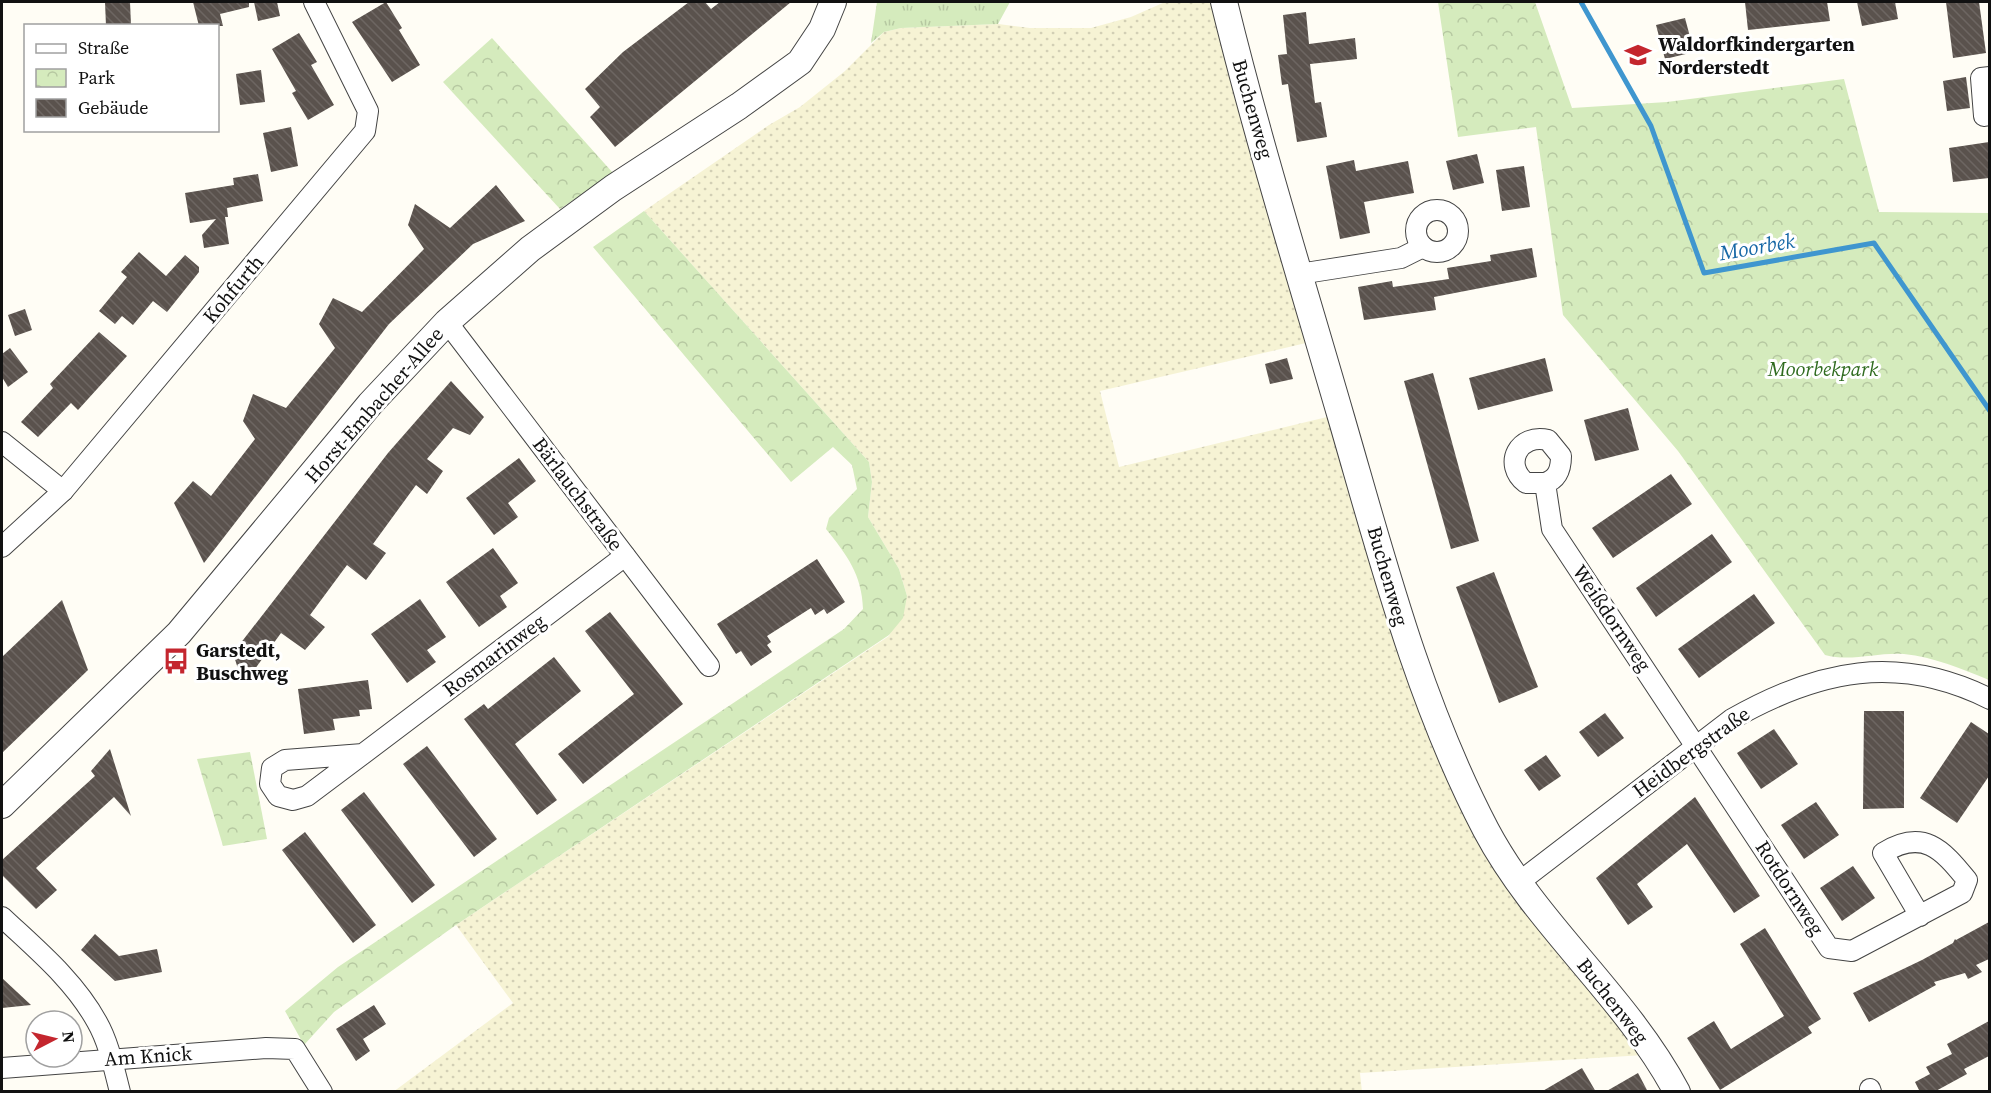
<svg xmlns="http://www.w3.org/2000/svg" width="1991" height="1093" font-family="'Source Serif 4',serif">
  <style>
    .farmland { fill: url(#farmland-dots) }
    .grass { fill: url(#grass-tufts) }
    .park { fill: url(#park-crowns) }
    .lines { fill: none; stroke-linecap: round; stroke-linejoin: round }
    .stream { stroke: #3f96cf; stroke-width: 5 }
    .building { fill: url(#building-back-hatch) }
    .minor-casing { stroke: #444; stroke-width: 22 }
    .tertiary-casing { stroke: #444; stroke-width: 28 }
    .minor { stroke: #fff; stroke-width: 20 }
    .tertiary { stroke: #fff; stroke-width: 26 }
    .labels { text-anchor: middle; stroke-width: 6; stroke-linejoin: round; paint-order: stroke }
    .poi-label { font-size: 20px; font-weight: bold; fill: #111; stroke: #fff; text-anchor: start }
    .street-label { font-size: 20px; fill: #111; stroke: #fff }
    .park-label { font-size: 20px; font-style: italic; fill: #2f6b1f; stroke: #fff }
    .water-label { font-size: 21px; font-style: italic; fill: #1768a6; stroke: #fff }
  </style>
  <defs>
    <pattern id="farmland-dots" width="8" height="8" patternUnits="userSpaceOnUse" patternTransform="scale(1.5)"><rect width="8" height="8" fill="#f6f3d4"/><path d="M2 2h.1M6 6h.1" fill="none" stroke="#d2cfb5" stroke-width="1.8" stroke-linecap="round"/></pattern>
    <pattern id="grass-tufts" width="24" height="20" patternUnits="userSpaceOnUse" patternTransform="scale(1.5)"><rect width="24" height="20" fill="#d5ebbd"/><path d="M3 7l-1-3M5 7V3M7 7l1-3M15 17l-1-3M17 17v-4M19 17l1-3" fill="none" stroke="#b6c8a1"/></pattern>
    <pattern id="park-crowns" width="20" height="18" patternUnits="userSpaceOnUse" patternTransform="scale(1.5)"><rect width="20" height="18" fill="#d5ebbd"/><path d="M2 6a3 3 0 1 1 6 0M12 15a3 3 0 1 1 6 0" fill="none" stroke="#b6c8a1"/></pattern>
    <pattern id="building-back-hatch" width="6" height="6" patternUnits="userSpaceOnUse" patternTransform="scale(1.5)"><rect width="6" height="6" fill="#5a524d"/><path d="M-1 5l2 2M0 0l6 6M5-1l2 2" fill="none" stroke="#6d6662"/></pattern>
  </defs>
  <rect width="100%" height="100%" fill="#fffdf5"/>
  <polygon class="farmland" points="1165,2 1212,2 1306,343 1100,391 1119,467 1327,417 1396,644 1444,771 1644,1055 1360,1073 1362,1092 393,1092 513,1003 456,925 889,636 907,596 899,569 868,517 872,482 869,462 644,211 769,125 800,107 845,71 884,32 901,28 998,24 1030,28 1091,28 1131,17"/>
  <polygon class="grass" points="877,2 1010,2 998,24 901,28 884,32 871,43"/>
  <g class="park">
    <path d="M1438,2H1535L1572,108L1667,102L1844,79L1879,212L1989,213V680C1962,669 1934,657 1904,654C1878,652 1851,662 1825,655L1678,451L1563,315L1536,127L1458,137Z"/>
    <polygon points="492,38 613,173 560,209 443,82"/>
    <path d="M644,211L869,462L872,482L868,517L899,569L907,596L903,618L889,635L456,925L334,1012L304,1045L285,1011L338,967L844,629L863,609C862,575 847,555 826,529L829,518L857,489L852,465L833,447L791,482L593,247Z"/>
    <polygon points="250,752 267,839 223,846 197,759"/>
  </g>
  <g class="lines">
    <polyline class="stream" points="1581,2 1651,126 1704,273 1874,243 1990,411"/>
  </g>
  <g class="building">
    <polygon points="105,2 130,2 131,25 106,26"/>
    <polygon points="193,2 249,2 249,7 220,14 223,26 199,26"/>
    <polygon points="254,2 277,2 280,16 258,21"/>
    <polygon points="386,2 402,28 399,30 420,65 392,82 352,22"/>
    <polygon points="689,2 705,2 711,9 720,2 791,2 615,147 590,117 600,107 585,89 623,52"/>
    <polygon points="1745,2 1827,2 1830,21 1748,30"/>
    <polygon points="1857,2 1895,2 1898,19 1862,26"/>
    <polygon points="1946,2 1979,2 1986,53 1953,58"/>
    <polygon points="1306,12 1309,44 1355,38 1357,59 1310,64 1315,103 1321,102 1327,137 1297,142 1288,84 1282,85 1278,55 1287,54 1283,15"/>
    <polygon points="1685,18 1694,52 1665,59 1656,25"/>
    <polygon points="299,33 317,62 311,65 334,105 308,120 292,93 296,91 272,49"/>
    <polygon points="261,70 265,102 240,105 236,74"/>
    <polygon points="1966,77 1970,108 1947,111 1943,81"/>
    <polygon points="291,127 298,166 271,172 263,133"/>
    <polygon points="1989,142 1989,178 1953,182 1949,148"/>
    <polygon points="1477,154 1484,183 1453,190 1446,161"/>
    <polygon points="1354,160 1356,171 1408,161 1414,193 1364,202 1370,233 1340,239 1326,166"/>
    <polygon points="1524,166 1530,207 1502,211 1496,170"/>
    <polygon points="258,174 263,201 227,208 228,217 225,217 229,244 204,248 202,235 216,219 190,223 185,193 234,185 233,178"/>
    <polygon points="496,185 525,221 473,244 389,324 204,563 174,503 193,481 211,496 255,439 243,421 253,394 286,408 335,348 319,324 333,298 362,312 424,249 408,225 415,204 450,228"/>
    <polygon points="1532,248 1537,277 1434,297 1436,310 1364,320 1358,287 1392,281 1393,287 1449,279 1447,268 1491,261 1490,255"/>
    <polygon points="139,252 166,276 185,255 199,267 199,272 167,312 153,301 133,325 122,316 115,324 99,311 127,277 121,272"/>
    <polygon points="25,309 32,330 15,336 8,315"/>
    <polygon points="99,332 127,356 78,410 71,403 38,437 21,422 53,388 50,384"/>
    <polygon points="10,348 28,372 8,387 2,377 2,354"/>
    <polygon points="1287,358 1293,379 1270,384 1265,364"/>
    <polygon points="1545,358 1553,391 1478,410 1469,378"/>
    <polygon points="1433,373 1479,541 1451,549 1404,381"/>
    <polygon points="451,381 484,417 470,435 453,428 427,459 443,471 427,494 416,485 373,544 386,553 366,580 347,565 310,615 325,627 305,650 281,633 247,680 239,672 233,653 388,453"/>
    <polygon points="1628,408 1639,450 1595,461 1584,420"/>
    <polygon points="519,458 536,481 508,503 518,517 494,535 466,498"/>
    <polygon points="1671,474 1692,504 1613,558 1592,528"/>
    <polygon points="1712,534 1732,562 1656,617 1636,588"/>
    <polygon points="493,548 518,583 500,596 507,607 479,627 446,582"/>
    <polygon points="817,559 845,602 827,614 824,609 815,615 811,608 767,636 771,642 767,645 772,652 751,666 741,651 736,654 717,624"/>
    <polygon points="1494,572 1538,687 1499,703 1456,587"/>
    <polygon points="1754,594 1775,623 1699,678 1678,649"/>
    <polygon points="420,599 446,637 427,650 436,662 407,683 371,634"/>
    <polygon points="62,600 88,670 2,753 2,657"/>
    <polygon points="610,612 683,704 583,784 558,754 634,694 585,631"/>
    <polygon points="554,657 581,691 515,744 557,800 537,815 464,719 484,704 488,709"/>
    <polygon points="368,680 372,709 359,710 360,716 333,719 335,730 304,734 298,689"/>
    <polygon points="1864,711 1904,711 1904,808 1863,809"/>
    <polygon points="1605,713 1624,738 1598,757 1579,732"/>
    <polygon points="1971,722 1989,734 1989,776 1957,823 1920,798"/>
    <polygon points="1774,729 1798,764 1761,789 1737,753"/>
    <polygon points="427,746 497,839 474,857 403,764"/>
    <polygon points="110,749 131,816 114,797 36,868 57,890 36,909 2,875 2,860 95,776 91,771"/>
    <polygon points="1546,755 1561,776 1539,791 1524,770"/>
    <polygon points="364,792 435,885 412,903 341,810"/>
    <polygon points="1695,797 1760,896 1734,913 1687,844 1637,884 1653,907 1628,925 1596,878"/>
    <polygon points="1816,802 1839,835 1804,859 1781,825"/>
    <polygon points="305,832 376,925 353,943 282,850"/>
    <polygon points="1853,866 1875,898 1842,921 1820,888"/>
    <polygon points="1989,922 1989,959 1976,965 1982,972 1968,979 1965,973 1934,982 1936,985 1869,1022 1853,993 1922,960 1953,943 1955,939 1956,940"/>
    <polygon points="1765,928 1821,1019 1808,1027 1812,1033 1720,1090 1687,1038 1714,1021 1731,1049 1784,1016 1740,944"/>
    <polygon points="95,934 119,956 157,949 162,972 115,981 81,950"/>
    <polygon points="2,978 31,1005 2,1008"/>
    <polygon points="374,1005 386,1024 363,1039 370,1051 356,1061 336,1029"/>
    <polygon points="1989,1021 1989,1056 1964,1069 1967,1074 1934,1092 1920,1092 1915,1082 1930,1074 1926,1067 1952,1054 1947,1044"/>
    <polygon points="1582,1068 1596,1092 1541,1092"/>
    <polygon points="1638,1073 1648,1092 1605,1092"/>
  </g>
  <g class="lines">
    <g class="minor-casing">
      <g id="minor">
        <polyline points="1990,77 1981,78 1984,116 1990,115"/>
        <circle cx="1437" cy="231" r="21"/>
        <polyline points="1299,274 1401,258 1423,247"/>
        <polyline points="447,322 709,666"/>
        <polyline points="2,442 63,491"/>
        <path d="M1545,483H1526C1502,464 1519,433 1548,440L1561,456C1561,469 1558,479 1545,483L1552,529L1829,948L1852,951L1962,893L1967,880C1942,849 1923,828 1883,853L1920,916"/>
        <polyline points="2,547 63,491 365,131 368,111 314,2"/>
        <polyline points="363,754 307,796 293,800 278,796 270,784 272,768 285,760 363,754 625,556"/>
        <path d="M1518,883L1732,719C1818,670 1898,653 1990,699"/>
        <path d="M2,917C36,949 74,980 97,1022C109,1043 114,1069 120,1092"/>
        <polyline points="2,1068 266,1048 295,1049 322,1092"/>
        <polyline points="1870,1089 1871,1092"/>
      </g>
    </g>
    <g class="tertiary-casing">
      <g id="tertiary">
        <path d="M1224,2C1258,141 1301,279 1341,417C1382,558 1418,700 1486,830C1537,926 1626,996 1677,1092"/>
        <polyline points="2,805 179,633 370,404 447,322 530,249 613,188 739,106 800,62 822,29 833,2"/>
      </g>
    </g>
    <use href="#minor" class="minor"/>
    <use href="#tertiary" class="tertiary"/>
  </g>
  <defs>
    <g id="school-bare" transform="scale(2.07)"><path d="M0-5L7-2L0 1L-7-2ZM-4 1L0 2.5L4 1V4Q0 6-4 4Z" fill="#c4262e" stroke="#fff" stroke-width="2.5" paint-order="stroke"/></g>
    <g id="bus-bare" transform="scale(2.07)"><path d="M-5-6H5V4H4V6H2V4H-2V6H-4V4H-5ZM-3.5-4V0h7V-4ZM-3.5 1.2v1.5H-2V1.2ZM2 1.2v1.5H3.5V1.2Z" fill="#c4262e" stroke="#fff" stroke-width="2.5" paint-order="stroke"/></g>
  </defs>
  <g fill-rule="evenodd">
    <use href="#school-bare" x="1638" y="55"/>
    <use href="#bus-bare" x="176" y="661"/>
  </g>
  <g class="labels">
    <g class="poi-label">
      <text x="1658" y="51">Waldorfkindergarten<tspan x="1658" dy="23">Norderstedt</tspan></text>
      <text x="196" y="657">Garstedt,<tspan x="196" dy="23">Buschweg</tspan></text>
    </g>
    <g class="street-label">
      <text transform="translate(1253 109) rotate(74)" y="7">Buchenweg</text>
      <text transform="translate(233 289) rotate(-50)" y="7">Kohfurth</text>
      <text transform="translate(374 405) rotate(-49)" y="7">Horst-Embacher-Allee</text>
      <text transform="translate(578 494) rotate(53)" y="7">Bärlauchstraße</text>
      <text transform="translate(1388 576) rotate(74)" y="7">Buchenweg</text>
      <text transform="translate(1612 618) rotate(56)" y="7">Weißdornweg</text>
      <text transform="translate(494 655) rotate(-37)" y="7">Rosmarinweg</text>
      <text transform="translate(1691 752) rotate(-36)" y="7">Heidbergstraße</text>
      <text transform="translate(1790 888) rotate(57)" y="7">Rotdornweg</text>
      <text transform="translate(1613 1001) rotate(52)" y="7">Buchenweg</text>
      <text transform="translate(148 1056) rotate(-4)" y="7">Am Knick</text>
    </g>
    <g class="park-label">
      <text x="1823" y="376">Moorbekpark</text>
    </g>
    <g class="water-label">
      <text transform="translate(1757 247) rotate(-10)" y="7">Moorbek</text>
    </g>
  </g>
  <rect width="1991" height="1093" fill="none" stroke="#111111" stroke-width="6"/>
  <rect x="24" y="24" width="195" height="108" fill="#ffffff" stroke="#a0a0a0" stroke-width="1.5"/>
  <rect x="36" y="44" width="30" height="9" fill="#ffffff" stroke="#a0a0a0" stroke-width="1.5"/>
  <text x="78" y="54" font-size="18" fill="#111111">Straße</text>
  <rect x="36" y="69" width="30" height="18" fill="url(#park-crowns)" stroke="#a0a0a0" stroke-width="1.5"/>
  <text x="78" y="84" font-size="18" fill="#111111">Park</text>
  <rect x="36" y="99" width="30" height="18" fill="url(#building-back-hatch)" stroke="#a0a0a0" stroke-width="1.5"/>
  <text x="78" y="114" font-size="18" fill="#111111">Gebäude</text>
  <g transform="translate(54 1039) rotate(83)"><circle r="28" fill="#ffffff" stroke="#a0a0a0" stroke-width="1.5"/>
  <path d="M0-4.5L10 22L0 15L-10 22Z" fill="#c4262e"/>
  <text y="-9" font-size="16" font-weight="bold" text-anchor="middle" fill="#111111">N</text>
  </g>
</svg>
